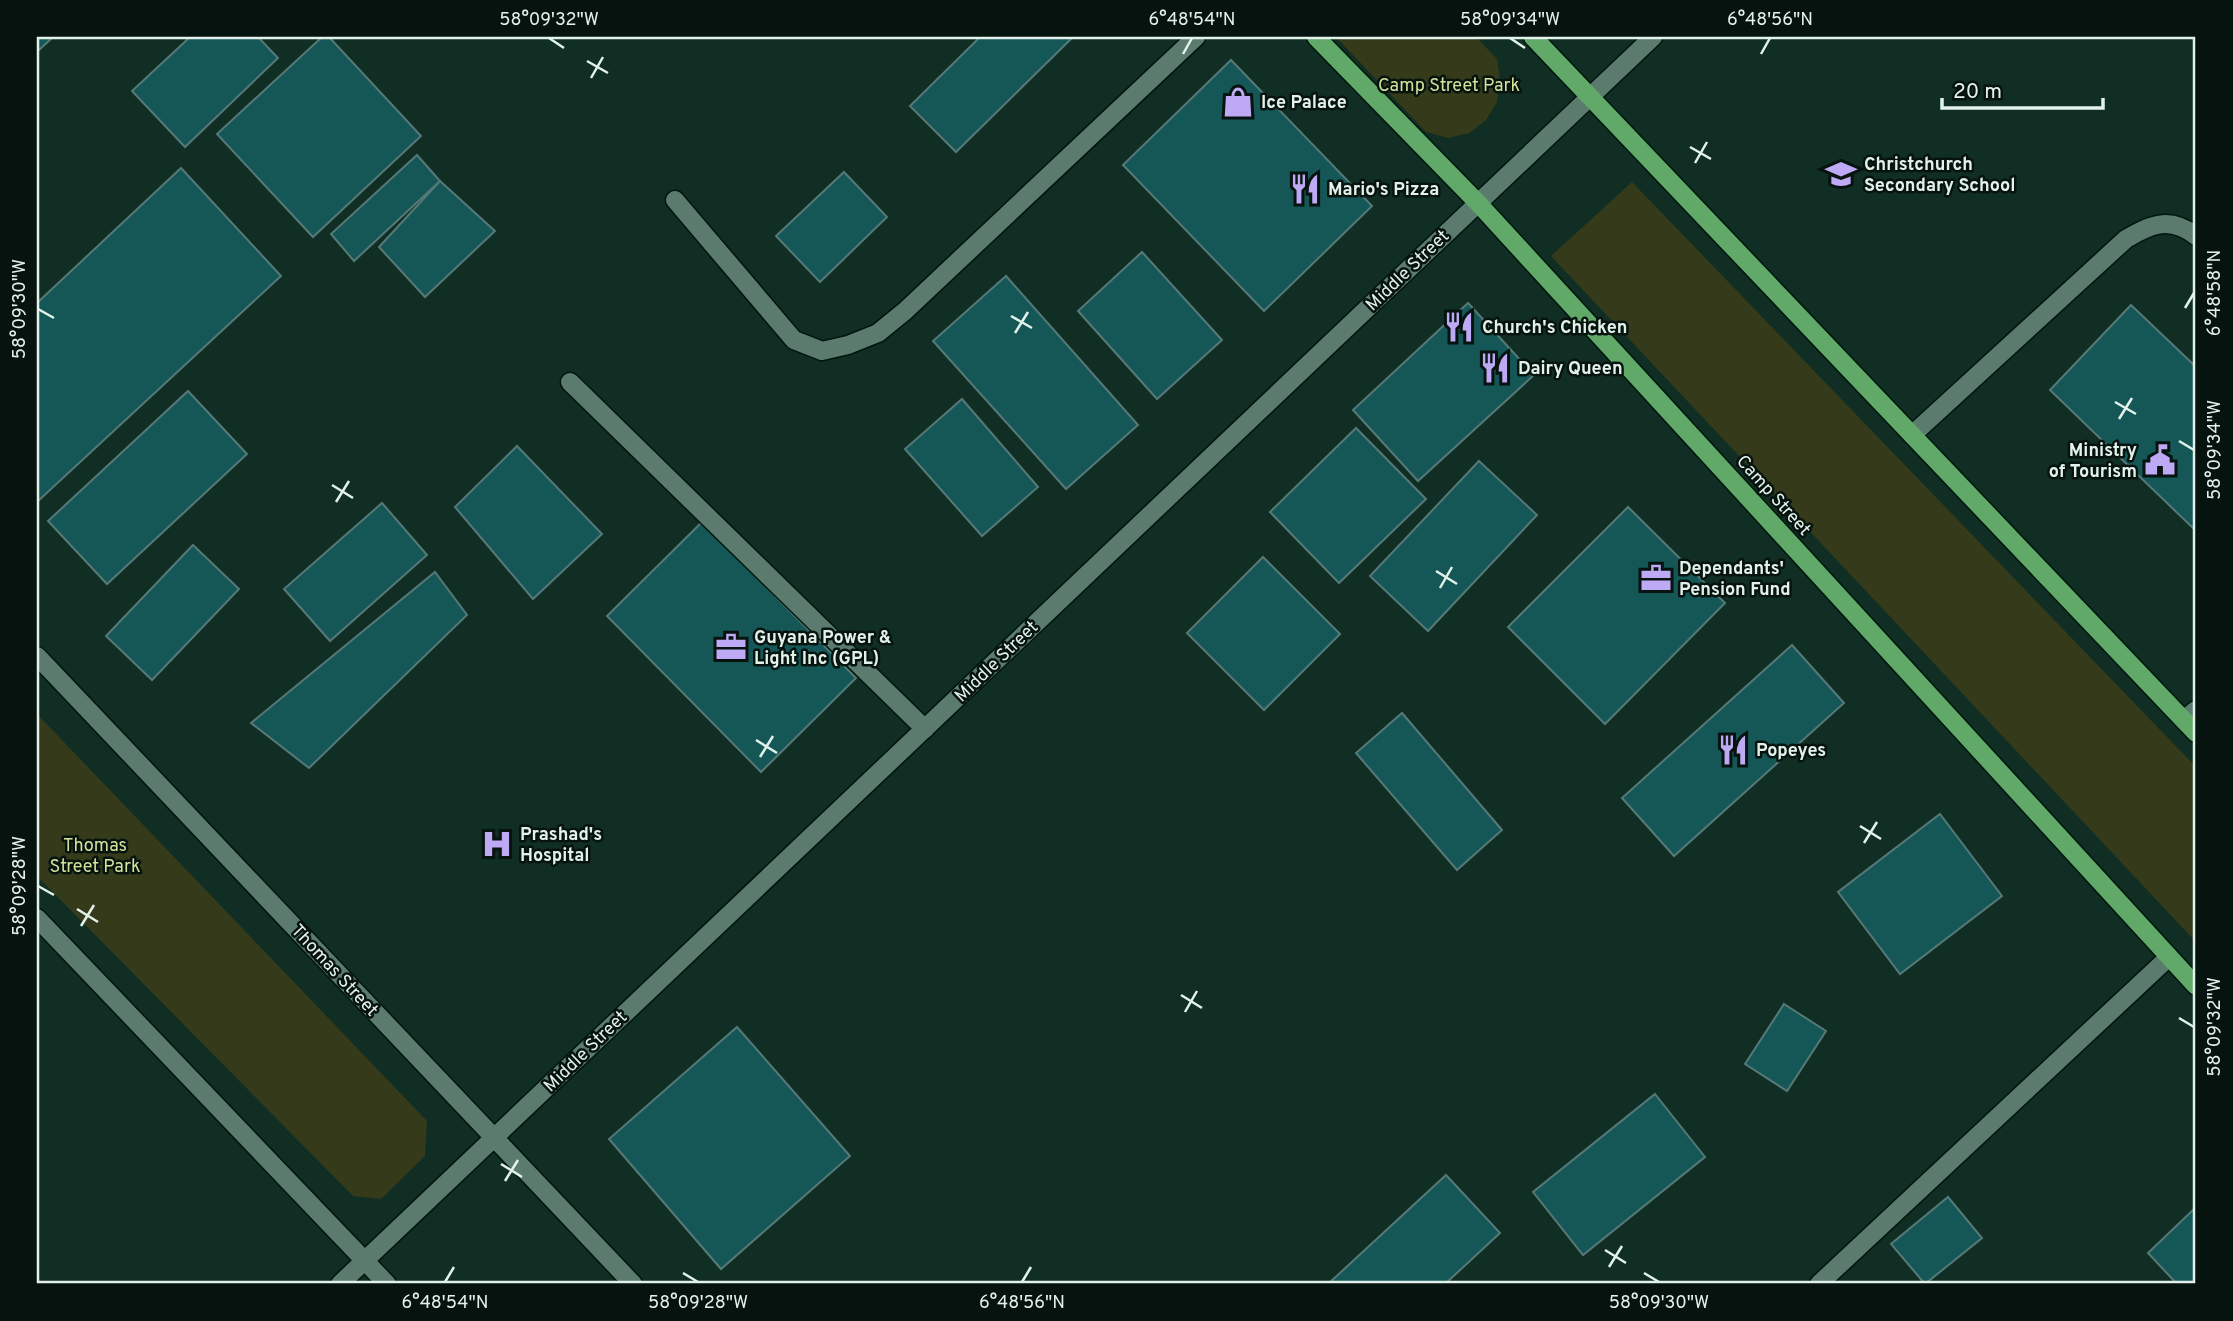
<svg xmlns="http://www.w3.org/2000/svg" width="2233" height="1321" font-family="Overpass,sans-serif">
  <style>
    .green { fill: #353b1a }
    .building { fill: #155757; stroke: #567978; stroke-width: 2 }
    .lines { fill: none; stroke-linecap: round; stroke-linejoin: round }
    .minor-casing { stroke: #00160d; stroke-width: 21 }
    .major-casing { stroke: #00160d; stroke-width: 21 }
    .minor { stroke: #5c7b6f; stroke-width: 18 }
    .major { stroke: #60a968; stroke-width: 18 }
    .ticks { fill: none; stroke: #e2f2eb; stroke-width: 2.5 }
    .labels { text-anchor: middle; stroke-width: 5; stroke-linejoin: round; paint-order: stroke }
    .park-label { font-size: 18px; fill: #d4e39c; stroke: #07130f }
    .poi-label { font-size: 18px; font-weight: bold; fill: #e2f2eb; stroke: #07130f; text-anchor: start }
    .street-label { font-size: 18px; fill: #e2f2eb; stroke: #07130f }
    .neatline { fill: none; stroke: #e2f2eb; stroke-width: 2.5 }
    .ticks-label { font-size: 18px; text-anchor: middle; fill: #e2f2eb }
  </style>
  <rect width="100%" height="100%" fill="#112e24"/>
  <g class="green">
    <polygon points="1336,37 1476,37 1497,59 1500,78 1497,102 1486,120 1469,133 1448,138 1426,132"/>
    <polygon points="1632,182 2196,767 2196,942 1551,256"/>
    <polygon points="37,714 427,1121 425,1156 381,1199 353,1196 37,876"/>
  </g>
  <g class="building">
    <polygon points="37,37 53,37 37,52"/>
    <polygon points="190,37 258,37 278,58 185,147 132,91"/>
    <polygon points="322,37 329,37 421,136 313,237 217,134"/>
    <polygon points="980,37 1073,37 956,152 910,106"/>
    <polygon points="1231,60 1372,206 1264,311 1123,165"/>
    <polygon points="417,155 440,181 354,261 331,234"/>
    <polygon points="181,168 281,276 37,502 37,303"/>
    <polygon points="844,172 887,217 820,282 776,236"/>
    <polygon points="440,181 495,231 425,297 379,247"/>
    <polygon points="1142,252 1222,340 1157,399 1078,311"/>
    <polygon points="1006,276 1138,425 1066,489 933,341"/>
    <polygon points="1468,303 1534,375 1418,481 1353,410"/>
    <polygon points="2131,305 2196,367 2196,531 2050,390"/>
    <polygon points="188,391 247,454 107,584 48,521"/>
    <polygon points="962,399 1038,487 982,536 905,449"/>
    <polygon points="1356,428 1426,499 1339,583 1270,512"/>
    <polygon points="517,446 602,534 533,599 455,507"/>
    <polygon points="1479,461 1537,515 1428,631 1370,576"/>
    <polygon points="382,503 427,555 330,641 284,589"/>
    <polygon points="1628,507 1725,603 1605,724 1508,627"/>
    <polygon points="702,522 856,678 761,772 607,616"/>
    <polygon points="193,545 239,589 152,680 106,636"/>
    <polygon points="1263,557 1340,634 1264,710 1187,633"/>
    <polygon points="435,572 467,615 309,768 251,723"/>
    <polygon points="1792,645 1844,703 1674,856 1622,798"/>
    <polygon points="1402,713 1502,830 1457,870 1356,753"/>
    <polygon points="1940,814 2002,896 1900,974 1838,892"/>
    <polygon points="1784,1004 1826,1031 1787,1091 1745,1064"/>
    <polygon points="737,1027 850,1156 721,1269 609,1139"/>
    <polygon points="1655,1094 1705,1157 1583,1255 1533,1192"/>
    <polygon points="1446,1175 1500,1233 1445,1284 1328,1284"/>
    <polygon points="1948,1197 1982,1238 1925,1284 1891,1244"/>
    <polygon points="2196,1207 2196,1284 2177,1284 2148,1253"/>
  </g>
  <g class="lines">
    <g class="minor-casing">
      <g id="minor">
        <polyline points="675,200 794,340 822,351 848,345 878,333 905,311 1196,37"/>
        <polyline points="570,382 925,729"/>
        <path d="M1912,435L2126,239C2151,224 2170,216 2196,236"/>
        <polyline points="37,656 633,1284"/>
        <polyline points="2184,720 2196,710"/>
        <polyline points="37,918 387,1284"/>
        <polyline points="340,1284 1653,37"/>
        <polyline points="1819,1284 2169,957"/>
      </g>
    </g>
    <g class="major-casing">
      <g id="major">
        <polyline points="1316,37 1478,203 2196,986"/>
        <polyline points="1533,37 2196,733"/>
      </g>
    </g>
    <use href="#minor" class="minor"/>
    <use href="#major" class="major"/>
  </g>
  <path class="ticks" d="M549,38L564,48M1510,38L1525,48M1183,54L1192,38M1761,54L1770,38M587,61L608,73M591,78L603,57M1690,147L1711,159M1695,163L1707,142M2185,308L2194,293M38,309L54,318M1011,316L1032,328M1015,333L1028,312M2115,402L2136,414M2119,419L2132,398M2179,441L2194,450M332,485L353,498M336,502L349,481M1436,571L1457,584M1440,588L1452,567M756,740L777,753M760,757L773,736M1860,826L1881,839M1864,843L1877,822M38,886L54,895M77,909L98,922M81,926L94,905M1181,995L1202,1008M1185,1012L1197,991M2179,1018L2194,1027M501,1164L522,1177M505,1181L518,1160M1605,1250L1626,1263M1609,1267L1622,1246M683,1273L698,1282M1644,1273L1659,1282M445,1282L454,1267M1022,1282L1031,1267"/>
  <defs>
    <g id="shop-bare" transform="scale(2.415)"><path d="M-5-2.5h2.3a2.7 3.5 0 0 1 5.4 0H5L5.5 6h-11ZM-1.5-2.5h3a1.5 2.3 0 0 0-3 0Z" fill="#bea9f5" stroke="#07130f" stroke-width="2.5" paint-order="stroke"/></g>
    <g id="school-bare" transform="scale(2.415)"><path d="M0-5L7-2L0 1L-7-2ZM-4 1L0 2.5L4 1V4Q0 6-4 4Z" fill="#bea9f5" stroke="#07130f" stroke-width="2.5" paint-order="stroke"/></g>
    <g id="restaurant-bare" transform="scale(2.415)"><path d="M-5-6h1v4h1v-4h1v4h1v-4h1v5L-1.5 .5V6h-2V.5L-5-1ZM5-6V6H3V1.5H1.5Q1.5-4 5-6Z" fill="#bea9f5" stroke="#07130f" stroke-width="2.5" paint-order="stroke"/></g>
    <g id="civic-bare" transform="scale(2.415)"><path d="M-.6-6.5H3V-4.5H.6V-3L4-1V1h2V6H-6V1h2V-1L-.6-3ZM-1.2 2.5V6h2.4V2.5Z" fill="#bea9f5" stroke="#07130f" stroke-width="2.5" paint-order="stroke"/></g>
    <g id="office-bare" transform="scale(2.415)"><path d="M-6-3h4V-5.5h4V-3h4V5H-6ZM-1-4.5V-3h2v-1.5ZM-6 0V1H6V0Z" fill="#bea9f5" stroke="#07130f" stroke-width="2.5" paint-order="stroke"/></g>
    <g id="hospital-bare" transform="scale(2.415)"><path d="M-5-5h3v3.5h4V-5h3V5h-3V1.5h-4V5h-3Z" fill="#bea9f5" stroke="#07130f" stroke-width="2.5" paint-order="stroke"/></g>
  </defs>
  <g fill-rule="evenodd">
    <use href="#shop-bare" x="1238" y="102"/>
    <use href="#school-bare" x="1841" y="174"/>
    <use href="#restaurant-bare" x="1305" y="189"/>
    <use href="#restaurant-bare" x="1459" y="327"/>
    <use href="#restaurant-bare" x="1495" y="368"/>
    <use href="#civic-bare" x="2160" y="460"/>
    <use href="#office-bare" x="1656" y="578"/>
    <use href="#office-bare" x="731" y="647"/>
    <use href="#restaurant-bare" x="1733" y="750"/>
    <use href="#hospital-bare" x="497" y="844"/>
  </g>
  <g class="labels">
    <g class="park-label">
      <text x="1449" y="91">Camp Street Park</text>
      <text x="95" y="851">Thomas<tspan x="95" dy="21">Street Park</tspan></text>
    </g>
    <g class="poi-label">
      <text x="1261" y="108">Ice Palace</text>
      <text x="1864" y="170">Christchurch<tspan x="1864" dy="21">Secondary School</tspan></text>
      <text x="1328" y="195">Mario's Pizza</text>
      <text x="1482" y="333">Church's Chicken</text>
      <text x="1518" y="374">Dairy Queen</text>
      <text x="2137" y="456" text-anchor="end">Ministry<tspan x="2137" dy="21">of Tourism</tspan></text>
      <text x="1679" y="574">Dependants'<tspan x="1679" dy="21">Pension Fund</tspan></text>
      <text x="754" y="643">Guyana Power &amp;<tspan x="754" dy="21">Light Inc (GPL)</tspan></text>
      <text x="1756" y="756">Popeyes</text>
      <text x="520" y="840">Prashad's<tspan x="520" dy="21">Hospital</tspan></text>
    </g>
    <g class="street-label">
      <text transform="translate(1407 270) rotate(-44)" y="6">Middle Street</text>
      <text transform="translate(1774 495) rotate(48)" y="6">Camp Street</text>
      <text transform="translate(996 661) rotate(-44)" y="6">Middle Street</text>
      <text transform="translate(335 970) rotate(47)" y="6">Thomas Street</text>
      <text transform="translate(585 1051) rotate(-44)" y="6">Middle Street</text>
    </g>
  </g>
  <rect width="2233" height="1321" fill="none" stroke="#07130f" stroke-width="77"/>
  <path d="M1942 98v10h161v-10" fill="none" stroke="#e2f2eb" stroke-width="3.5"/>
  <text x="1953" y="98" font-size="21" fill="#e2f2eb" stroke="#07130f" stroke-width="5" paint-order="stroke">20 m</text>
  <rect x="38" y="38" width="2156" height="1244" class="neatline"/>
  <g class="ticks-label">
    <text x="549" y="25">58°09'32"W</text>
    <text x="1192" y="25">6°48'54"N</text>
    <text x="1510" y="25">58°09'34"W</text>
    <text x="1770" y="25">6°48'56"N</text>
    <text transform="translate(2214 293) rotate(-90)" y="6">6°48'58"N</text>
    <text transform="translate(19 309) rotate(-90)" y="6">58°09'30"W</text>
    <text transform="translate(2214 450) rotate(-90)" y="6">58°09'34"W</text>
    <text transform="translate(19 886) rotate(-90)" y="6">58°09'28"W</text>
    <text transform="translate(2214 1027) rotate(-90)" y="6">58°09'32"W</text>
    <text x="445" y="1308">6°48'54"N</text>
    <text x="698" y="1308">58°09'28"W</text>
    <text x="1022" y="1308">6°48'56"N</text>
    <text x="1659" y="1308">58°09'30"W</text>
  </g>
</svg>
